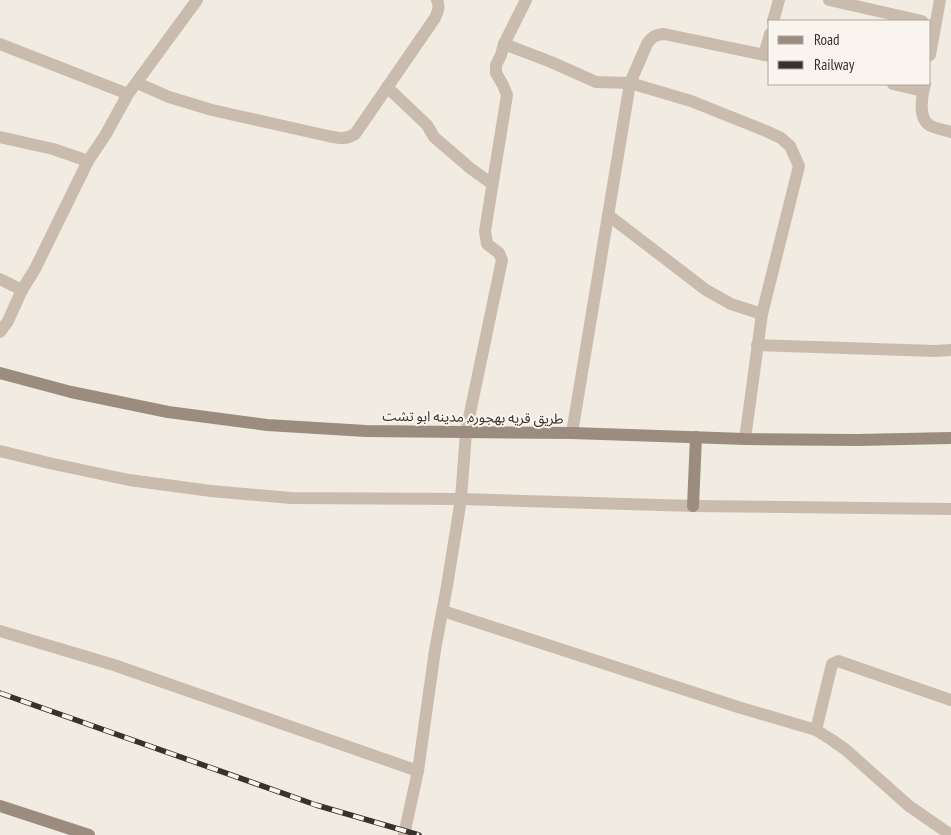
<svg xmlns="http://www.w3.org/2000/svg" width="951" height="835" font-family="'PT Sans Narrow','Noto Sans Arabic',sans-serif">
  <style>
    .lines { fill: none; stroke-linecap: round; stroke-linejoin: round }
    .street { stroke: #c9bcaf; stroke-width: 12 }
    .secondary { stroke: #9c8c80; stroke-width: 12 }
    .rail-casing { stroke: #38312c; stroke-width: 5.5 }
    .rail { stroke: #f9f5ee; stroke-width: 4; stroke-dasharray: 11; stroke-linecap: butt }
    .labels { text-anchor: middle; stroke-width: 4; stroke-linejoin: round; paint-order: stroke }
    .street-label { font-size: 14px; fill: #38312c; stroke: #f9f5ee }
  </style>
  <rect width="100%" height="100%" fill="#f1ebe2"/>
  <g class="lines">
    <g class="street">
      <polyline points="829,0 922,21"/>
      <polyline points="773,21 779,0"/>
      <polyline points="0,44 128,94"/>
      <polyline points="504,44 551,62 596,82 630,83 691,101 766,131 781,138 790,146 799,166 762,314 745,439"/>
      <polyline points="764,55 770,34"/>
      <polyline points="930,55 940,0"/>
      <path d="M137,83L169,97L212,110L328,136C339,138 345,140 355,134L435,18C438,11 440,7 437,0"/>
      <polyline points="893,84 923,91"/>
      <path d="M925,84C922,96 917,119 931,126C937,129 945,130 951,132"/>
      <polyline points="387,87 427,125 434,137 470,168 492,184"/>
      <polyline points="0,137 53,149 88,161"/>
      <polyline points="608,215 706,290 731,304 762,314"/>
      <polyline points="0,279 22,290"/>
      <polyline points="0,332 8,321 22,290 35,269 88,161 106,134 128,94 197,0"/>
      <polyline points="757,345 935,351 951,350"/>
      <path d="M572,433L630,83L647,44C652,36 656,35 664,34L770,56"/>
      <polyline points="0,451 49,463 129,480 211,491 291,498 461,499 693,506 951,509"/>
      <polyline points="443,611 738,707 816,730 832,740 846,750 909,806 951,835"/>
      <polyline points="0,631 114,665 418,771"/>
      <polyline points="816,730 832,664 838,661 951,700"/>
      <polyline points="404,835 418,771 435,650 447,586 461,499 466,432 502,260 499,253 487,244 485,231 507,95 503,85 496,73 496,65 501,55 504,44 526,0"/>
    </g>
    <g class="secondary">
      <polyline points="0,373 71,392 168,412 267,425 366,431 572,433 745,439 857,440 951,438"/>
      <polyline points="693,506 696,437"/>
      <polyline points="0,806 89,835"/>
    </g>
    <g class="rail-casing">
      <polyline id="rail" points="0,693 316,805 419,835"/>
    </g>
    <use href="#rail" class="rail"/>
  </g>
  <g class="labels">
    <g class="street-label">
      <text transform="translate(473 417) rotate(1)" y="5">طريق قريه بهجوره, مدينه ابو تشت</text>
    </g>
  </g>
  <rect x="768" y="20" width="162" height="65" fill="#f9f5ee" stroke="#aca7a0"/>
  <rect x="778" y="36" width="25" height="8" fill="#9c8c80" stroke="#aca7a0"/>
  <text x="814" y="45" font-size="15" fill="#38312c">Road</text>
  <rect x="778" y="61" width="25" height="8" fill="#38312c" stroke="#aca7a0"/>
  <text x="814" y="70" font-size="15" fill="#38312c">Railway</text>
</svg>
